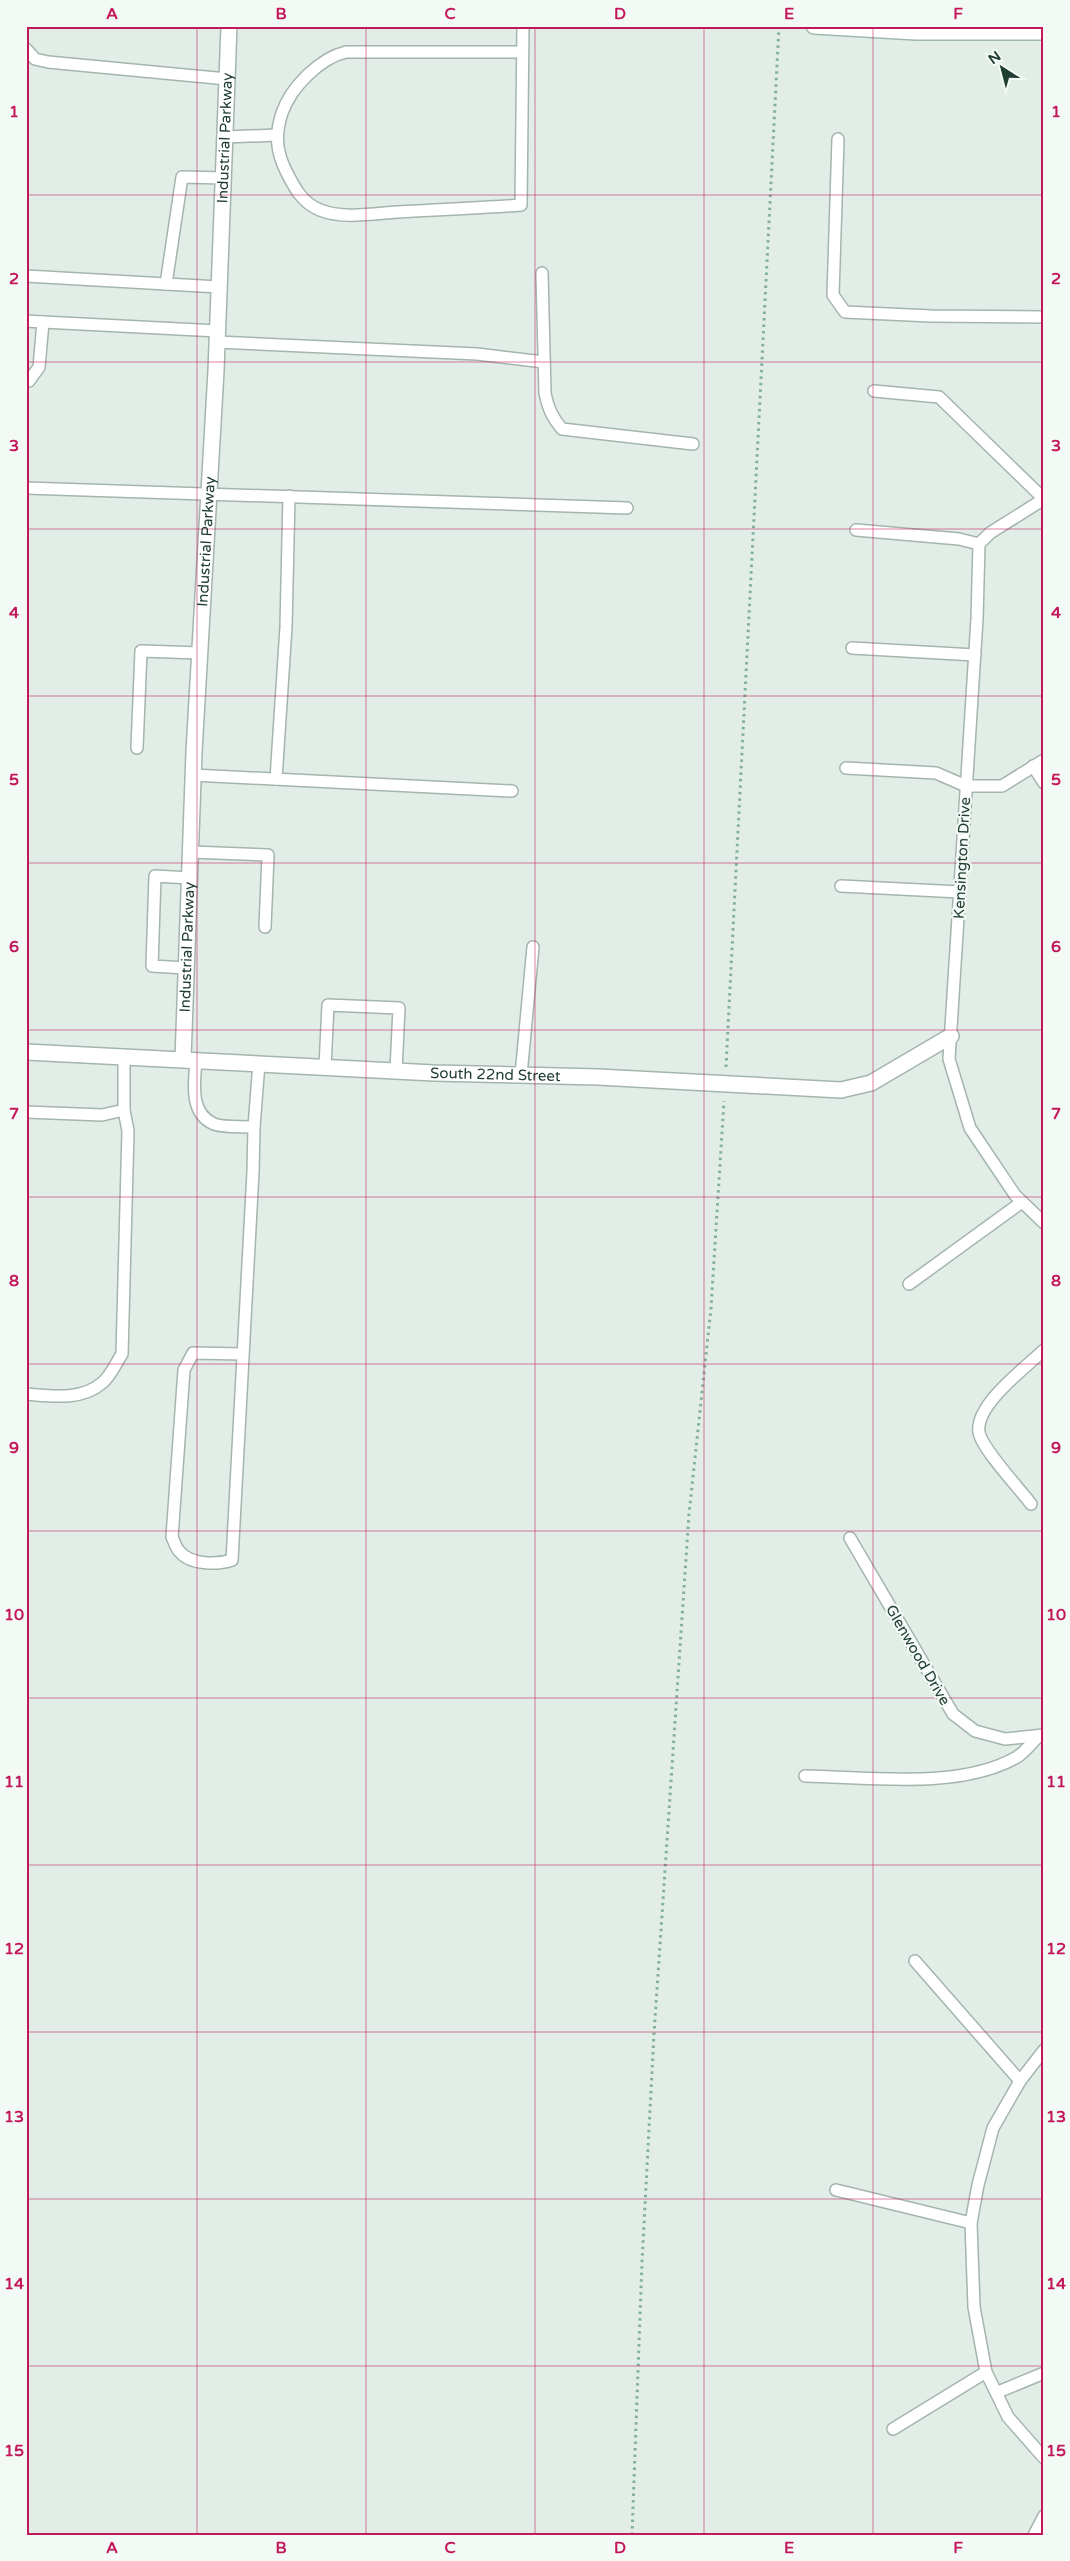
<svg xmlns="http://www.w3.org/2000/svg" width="1070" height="2561" font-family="'Varela Round',sans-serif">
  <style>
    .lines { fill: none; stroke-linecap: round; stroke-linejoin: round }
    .lane-casing { stroke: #a4b5ad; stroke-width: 14 }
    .street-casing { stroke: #a4b5ad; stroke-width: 18 }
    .secondary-casing { stroke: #a0b9ad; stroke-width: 18 }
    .path { stroke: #81b19c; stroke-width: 3; stroke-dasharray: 2.5 4; stroke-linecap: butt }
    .lane { stroke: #fff; stroke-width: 11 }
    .street { stroke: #fff; stroke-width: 15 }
    .secondary { stroke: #fff; stroke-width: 15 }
    .grid { fill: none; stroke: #c2185b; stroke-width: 1; stroke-opacity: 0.55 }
    .labels { text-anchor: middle; stroke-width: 4.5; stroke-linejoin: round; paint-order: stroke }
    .street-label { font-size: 15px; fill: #213e33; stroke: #f3f9f5 }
    .neatline { fill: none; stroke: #c2185b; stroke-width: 2 }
    .grid-label { font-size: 16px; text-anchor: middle; font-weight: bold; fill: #c2185b }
  </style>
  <rect width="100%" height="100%" fill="#e2ede7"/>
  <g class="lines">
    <g class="lane-casing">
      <g id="lane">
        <polyline points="26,49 35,59 48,62 227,79"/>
        <path d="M521,52H346C320,58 291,87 282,113C275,134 276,151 286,171C294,187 302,203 320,210C342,219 372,214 396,212C437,210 479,208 521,205L523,26"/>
        <polyline points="225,137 277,135"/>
        <polyline points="838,139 833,295 845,312 931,316 1044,317"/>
        <path d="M542,273L545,393C548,408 552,417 562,429L693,444"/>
        <polyline points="26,276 219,287"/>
        <polyline points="166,284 182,177 224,178"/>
        <polyline points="26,321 43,322 39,367 29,381 26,381"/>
        <polyline points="43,322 218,331"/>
        <polyline points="217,342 477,354 544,362"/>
        <polyline points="874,391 939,397 1044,499"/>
        <polyline points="26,488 627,508"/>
        <polyline points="1044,499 990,533 979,544 977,619 949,1059 970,1128 1015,1195 1044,1223"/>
        <polyline points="856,530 959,539 979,544"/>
        <polyline points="852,648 975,655"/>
        <polyline points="137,748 141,651 200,653"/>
        <polyline points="1033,766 1044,783"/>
        <polyline points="846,768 936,773 966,786 1002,786 1044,760"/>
        <polyline points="193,775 512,791"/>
        <polyline points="276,779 286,627 289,496"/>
        <polyline points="191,852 268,855 265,927"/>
        <polyline points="841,886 960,892"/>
        <polyline points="186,968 152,966 155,876 190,878"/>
        <path d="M196,1059C195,1080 188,1113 214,1124C224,1128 242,1126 254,1127L259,1063"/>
        <polyline points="325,1067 328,1005 399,1008 396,1071"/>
        <polyline points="521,1075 533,947"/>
        <polyline points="26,1112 102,1115 124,1110 124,1057"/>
        <polyline points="909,1284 1022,1202"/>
        <path d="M242,1354L193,1353L184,1370L172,1537C174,1541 176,1548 179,1551C190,1565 217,1565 232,1560L253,1172L254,1127"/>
        <path d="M26,1394C51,1396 81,1401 102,1383C110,1377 116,1363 122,1354L128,1131L124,1110"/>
        <path d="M1031,1504C1020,1489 981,1448 979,1432C975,1405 1025,1368 1044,1350"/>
        <polyline points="850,1538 953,1714 975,1731 1005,1739 1044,1735"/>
        <path d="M805,1776C869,1777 960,1790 1017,1757C1025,1752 1032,1742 1039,1736"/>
        <polyline points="915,1961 1020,2081"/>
        <polyline points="1044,2050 1020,2081 993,2128 978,2185 971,2223 974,2307 986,2372 1008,2417 1044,2458"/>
        <polyline points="836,2190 971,2223"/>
        <polyline points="998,2392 1044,2373"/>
        <polyline points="893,2429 986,2372"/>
        <polyline points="1034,2535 1044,2516"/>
      </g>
    </g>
    <g class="street-casing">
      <g id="street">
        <path id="s1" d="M26,1052L434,1073L598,1077L841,1090L871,1083L951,1036"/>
        <path id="s2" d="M183,1059L194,752L216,371L229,26"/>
      </g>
    </g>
    <g class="secondary-casing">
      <polyline id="secondary" points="814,26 916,32 1044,32"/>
    </g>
    <g class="path">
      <polyline points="726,1067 779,26"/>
      <polyline points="632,2535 642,2262 654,2034 689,1514 711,1308 724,1101"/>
    </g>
    <use href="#lane" class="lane"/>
    <use href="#street" class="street"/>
    <use href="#secondary" class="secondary"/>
  </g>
  <path class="grid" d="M197,26V2535M366,26V2535M535,26V2535M704,26V2535M873,26V2535M26,195H1044M26,362H1044M26,529H1044M26,696H1044M26,863H1044M26,1030H1044M26,1197H1044M26,1364H1044M26,1531H1044M26,1698H1044M26,1865H1044M26,2032H1044M26,2199H1044M26,2366H1044"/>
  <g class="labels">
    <g class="street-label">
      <text dy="5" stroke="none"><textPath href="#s2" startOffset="922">Industrial Parkway</textPath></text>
      <text dy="5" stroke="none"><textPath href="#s2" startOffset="518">Industrial Parkway</textPath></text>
      <text transform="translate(962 858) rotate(-87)" y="5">Kensington Drive</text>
      <text dy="5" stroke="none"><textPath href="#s2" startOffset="112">Industrial Parkway</textPath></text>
      <text dy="5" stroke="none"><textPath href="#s1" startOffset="470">South 22nd Street</textPath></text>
      <text transform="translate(918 1655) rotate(60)" y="5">Glenwood Drive</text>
    </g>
  </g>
  <rect width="1070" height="2561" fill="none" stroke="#f3f9f5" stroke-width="55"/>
  <g transform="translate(1002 68) rotate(324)" stroke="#f3f9f5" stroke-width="4" paint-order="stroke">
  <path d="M0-4L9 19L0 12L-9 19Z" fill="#213e33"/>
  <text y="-8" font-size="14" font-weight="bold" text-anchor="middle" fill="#213e33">N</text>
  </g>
  <rect x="28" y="28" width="1014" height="2506" class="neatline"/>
  <g class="grid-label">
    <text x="112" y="19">A</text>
    <text x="281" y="19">B</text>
    <text x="450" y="19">C</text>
    <text x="620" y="19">D</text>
    <text x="789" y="19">E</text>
    <text x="958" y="19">F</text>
    <text x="14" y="117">1</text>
    <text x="1056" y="117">1</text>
    <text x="14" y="284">2</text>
    <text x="1056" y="284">2</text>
    <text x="14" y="451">3</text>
    <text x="1056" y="451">3</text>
    <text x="14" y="618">4</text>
    <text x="1056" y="618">4</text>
    <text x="14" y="785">5</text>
    <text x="1056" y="785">5</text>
    <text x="14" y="952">6</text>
    <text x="1056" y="952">6</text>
    <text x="14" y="1119">7</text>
    <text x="1056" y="1119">7</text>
    <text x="14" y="1286">8</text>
    <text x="1056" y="1286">8</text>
    <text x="14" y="1453">9</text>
    <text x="1056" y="1453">9</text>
    <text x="14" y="1620">10</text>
    <text x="1056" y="1620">10</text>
    <text x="14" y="1787">11</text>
    <text x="1056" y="1787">11</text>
    <text x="14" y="1954">12</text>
    <text x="1056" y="1954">12</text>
    <text x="14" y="2122">13</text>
    <text x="1056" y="2122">13</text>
    <text x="14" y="2289">14</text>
    <text x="1056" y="2289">14</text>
    <text x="14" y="2456">15</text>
    <text x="1056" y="2456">15</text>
    <text x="112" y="2553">A</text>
    <text x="281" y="2553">B</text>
    <text x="450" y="2553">C</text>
    <text x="620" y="2553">D</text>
    <text x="789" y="2553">E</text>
    <text x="958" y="2553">F</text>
  </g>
</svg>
